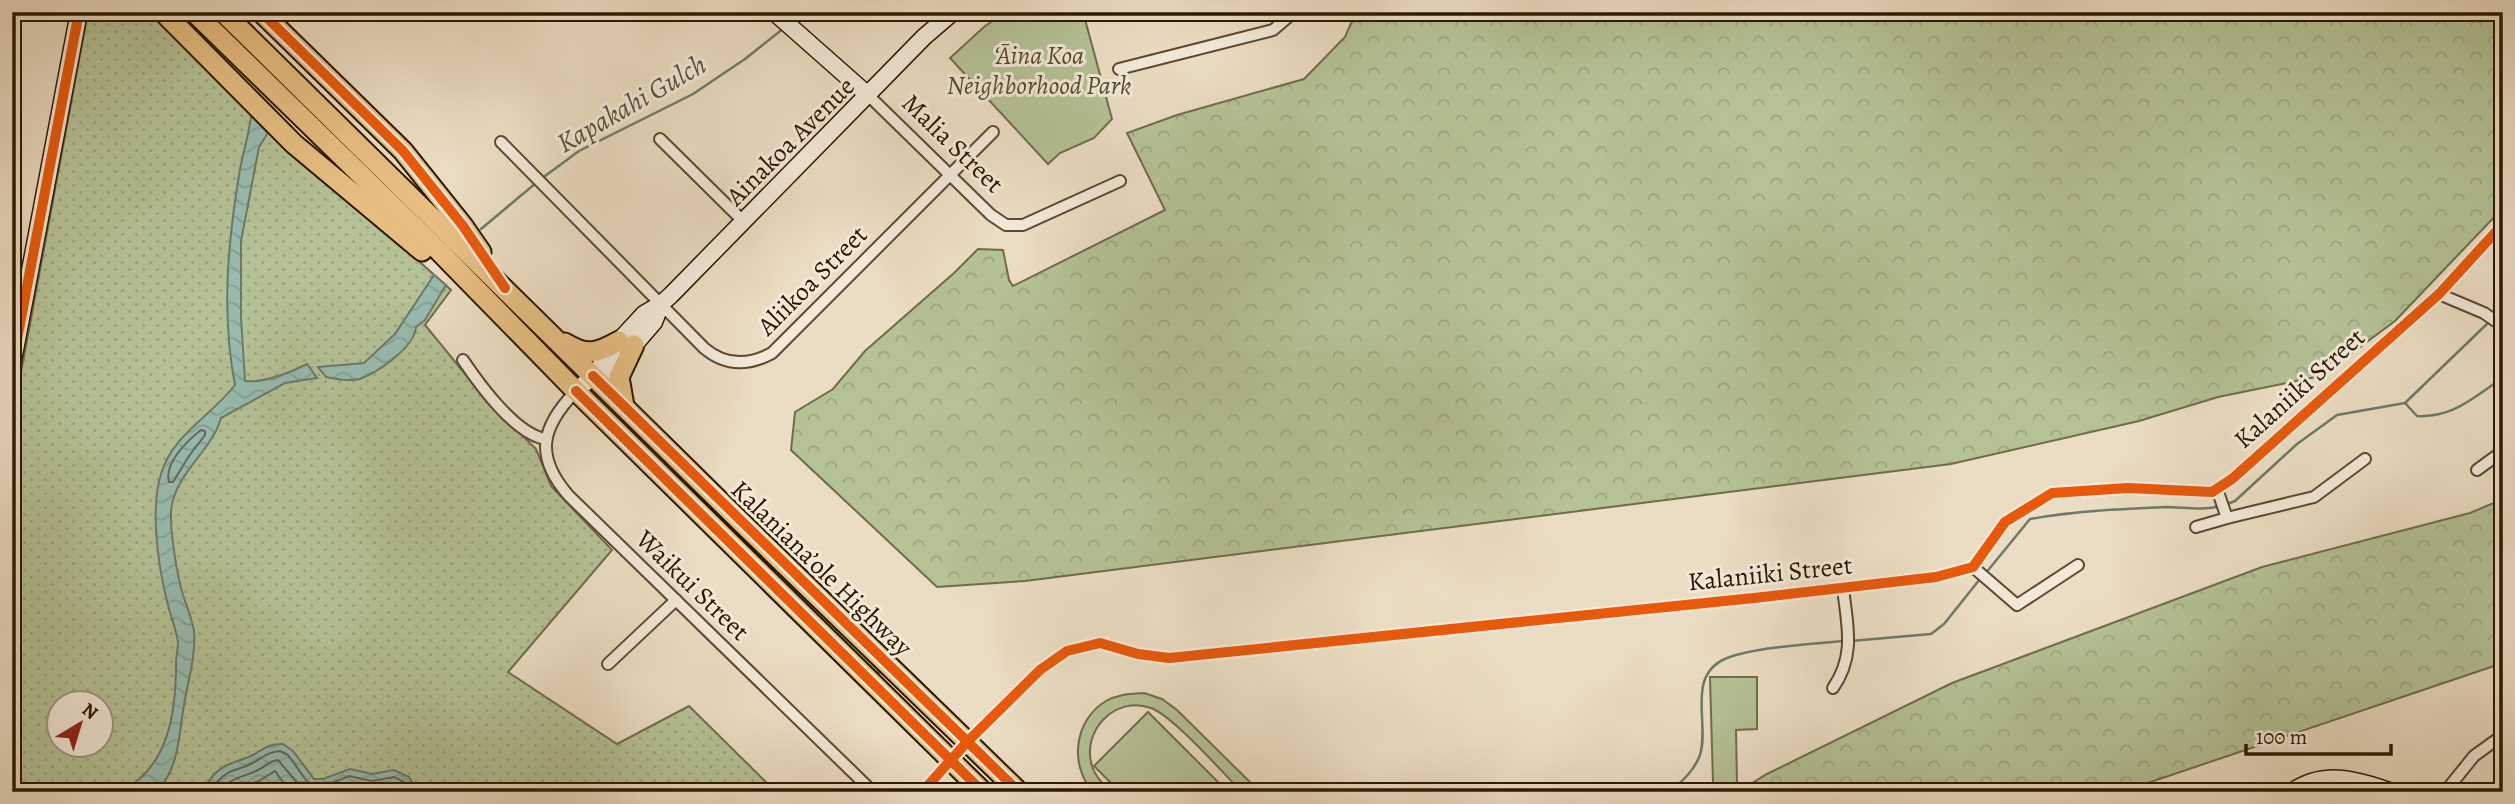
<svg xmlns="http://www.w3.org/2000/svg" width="2515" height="804" font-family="Alegreya,serif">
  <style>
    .grass { fill: url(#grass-dots); stroke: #706c4b; stroke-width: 2; fill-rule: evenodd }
    .forest { fill: url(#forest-crowns); stroke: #706c4b; stroke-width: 2 }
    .green { fill: #b4c296; stroke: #706c4b; stroke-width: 2 }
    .water { fill: url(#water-waves); stroke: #6d7a6a; stroke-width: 2 }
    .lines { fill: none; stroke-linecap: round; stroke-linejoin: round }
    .shore { stroke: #626a58; stroke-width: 2 }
    .stream { stroke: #6d7a6a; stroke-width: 2.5 }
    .street-casing { stroke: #5c4831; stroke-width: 14 }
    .secondary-casing { stroke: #2c1700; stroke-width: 19 }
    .highway-casing { stroke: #2c1700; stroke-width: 23 }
    .street { stroke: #f2e9d8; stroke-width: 10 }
    .secondary { stroke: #f2e9d8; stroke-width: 16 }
    .highway { stroke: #e6be82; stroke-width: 19 }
    .cycleway-casing { stroke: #f2e9d8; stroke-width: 15 }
    .cycleway { stroke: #e8590c; stroke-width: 10 }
    .labels { text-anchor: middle; stroke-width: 6; stroke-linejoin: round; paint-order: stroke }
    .park-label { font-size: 26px; font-style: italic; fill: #554a2d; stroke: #f2e9d8 }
    .street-label { font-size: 26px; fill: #2c1700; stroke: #f2e9d8 }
    .water-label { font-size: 28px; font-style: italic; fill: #52513e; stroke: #f2e9d8 }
  </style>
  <defs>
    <pattern id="grass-dots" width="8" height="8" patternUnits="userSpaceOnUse" patternTransform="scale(1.75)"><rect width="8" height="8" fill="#b4c296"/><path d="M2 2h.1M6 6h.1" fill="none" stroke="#9ba680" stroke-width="1.8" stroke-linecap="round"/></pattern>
    <pattern id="forest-crowns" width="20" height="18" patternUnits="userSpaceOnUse" patternTransform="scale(1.75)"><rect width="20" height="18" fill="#b4c296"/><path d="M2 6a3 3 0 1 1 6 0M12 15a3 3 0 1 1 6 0" fill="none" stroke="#9ba680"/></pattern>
    <pattern id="water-waves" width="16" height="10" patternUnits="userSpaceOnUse" patternTransform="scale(1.75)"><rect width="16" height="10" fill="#98bcb0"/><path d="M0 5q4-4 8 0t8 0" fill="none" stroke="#83a196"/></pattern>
  </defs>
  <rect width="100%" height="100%" fill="#ebddc3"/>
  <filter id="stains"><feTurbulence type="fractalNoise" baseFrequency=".00286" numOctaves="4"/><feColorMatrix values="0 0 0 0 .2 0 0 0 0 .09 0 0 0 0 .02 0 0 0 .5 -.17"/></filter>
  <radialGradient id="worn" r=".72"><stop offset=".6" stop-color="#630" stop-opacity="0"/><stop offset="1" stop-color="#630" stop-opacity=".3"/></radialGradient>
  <g class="grass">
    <path d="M88,12H155L355,204L451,290L425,325L483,396L536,449L551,486L612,550L508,672L617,744L689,706L776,792H12V421ZM60,702H102V744H60Z"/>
    <polygon points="643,440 648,443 885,674 873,671 647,448"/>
  </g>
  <g class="forest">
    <polygon points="1356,12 2503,12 2503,192 2499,212 2395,321 2321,376 2218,397 2139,421 1951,464 1025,581 937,587 791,450 795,412 833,389 865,351 954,273 978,249 1003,250 1009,280 1013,286 1165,210 1127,133 1177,115 1304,79 1345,37"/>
    <polygon points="2503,499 2503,663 2121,792 1738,792 1767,774 1952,683 2262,567 2470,513"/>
  </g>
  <g class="green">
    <polygon points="1007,12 1083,12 1112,119 1094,138 1060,153 1048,164 950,58 985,26"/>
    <polygon points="1710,677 1757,677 1757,729 1736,730 1737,783 1713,783"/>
    <path d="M1144,693L1162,699L1177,710L1260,792H1242C1222,772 1173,716 1151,708C1115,695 1081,731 1092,766C1095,776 1103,784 1111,792H1093C1069,765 1074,720 1106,701C1118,694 1131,694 1144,693Z"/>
    <polygon points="1148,712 1228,792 1120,792 1094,766"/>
  </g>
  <g class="water">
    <path d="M252,110L271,128L259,147L241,241V318L245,381C264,383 289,373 307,364L317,378L285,383L221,418C212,451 174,474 171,511C170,531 177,576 183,595C187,607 192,619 194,631C196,656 188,681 184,705C179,734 179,768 158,790L119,792C169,769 176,712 176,664C176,657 178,649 178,642C176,628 170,615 167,601C158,565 150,510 161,474C173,434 210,417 235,385C221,313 228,240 240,169C244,149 250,130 252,110Z"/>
    <path d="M434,275L446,285L425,320L416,327C414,348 378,372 360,379C350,382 336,379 326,377L318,367L364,363L395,334Z"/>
    <path d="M283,744L293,751L314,779H323L350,769L372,774L394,770L409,777L417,792H212L209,781C218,767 231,763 246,758C261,753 263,744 283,744Z"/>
  </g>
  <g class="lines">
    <g class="shore">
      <path d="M201,430L205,431V435L189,456L173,482H169C164,463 187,441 201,430Z"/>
      <path d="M217,792V782C231,767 238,771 253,763C263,757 268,752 280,751L288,755L306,780L313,786H325L349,776L372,781L394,777L404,782L410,792"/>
      <path d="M226,792L227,784C237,776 247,776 258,770C266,766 269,761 278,760L305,792"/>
      <polyline points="237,792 241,787 259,781 275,771 290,792"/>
      <polyline points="334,792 349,785 371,789 394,786 400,792"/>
    </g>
    <g class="stream">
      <polyline points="792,21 803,12"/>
      <polyline points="541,179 579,151 693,94 745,59 784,28"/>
      <polyline points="481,229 536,183"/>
      <polyline points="2495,317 2503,309"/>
      <path d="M2405,403L2417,416C2454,418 2473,397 2503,378"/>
      <polyline points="2227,504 2235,501 2297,444 2337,415 2405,403 2490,321"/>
      <path d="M1985,574L2030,519C2075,511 2120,509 2166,507C2183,507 2203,511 2220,506"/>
      <polyline points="1851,641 1931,634 1944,624 1980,579"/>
      <path d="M1670,792C1682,781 1694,771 1700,755C1710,723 1685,675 1727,658C1756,647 1812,644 1844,641"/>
    </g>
    <g class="street-casing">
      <g id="street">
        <polyline points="1119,69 1273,30 1294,12"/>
        <polyline points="869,96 991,215 1006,225 1023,225 1120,181"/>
        <polyline points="660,139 744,222"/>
        <path d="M501,142L704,348C725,366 748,366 772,353L993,132"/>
        <polyline points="2439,294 2484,313 2503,326"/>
        <path d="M463,360C479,384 516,435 546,439"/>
        <path d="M576,391C541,427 534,456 569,496L873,792"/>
        <polyline points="2477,470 2503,451"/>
        <polyline points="2217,489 2227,518 2314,497 2365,459"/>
        <polyline points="2196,527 2227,518"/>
        <polyline points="1973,567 2017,605 2078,565"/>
        <polyline points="608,664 676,600"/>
        <path d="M1833,688C1856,655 1847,625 1843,588"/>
        <polyline points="922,792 968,741 1040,670 1067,651 1100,643 1138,654 1169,658 1754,598 1936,577 1973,567 2005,522 2052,493 2128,488 2212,492 2232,479 2439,294 2503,224"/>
        <polyline points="2445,792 2474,756 2503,735"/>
      </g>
    </g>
    <g class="secondary-casing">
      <g id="secondary">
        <polyline points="774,12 869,96"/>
        <polyline points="12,366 79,12"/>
        <polyline points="593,376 611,372 654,322 661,304"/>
        <polyline points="576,391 593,376 619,341 644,314 661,304 671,295 924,37 953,12"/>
        <path d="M2292,792C2324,769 2359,780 2392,792"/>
      </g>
    </g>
    <g class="highway-casing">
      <g id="highway">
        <polyline points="163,12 294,144 422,251"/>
        <polyline points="194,12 440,252 576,391 983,792"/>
        <polyline points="223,12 741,522 1019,792"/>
        <polyline points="261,12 403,151 463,226 481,252"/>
        <path d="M565,343C588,357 597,353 619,341"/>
        <polyline points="624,406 619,377 634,345"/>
      </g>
    </g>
    <use href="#street" class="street"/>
    <use href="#secondary" class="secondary"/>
    <use href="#highway" class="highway"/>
    <g class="cycleway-casing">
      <g id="cycleway">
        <polyline points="261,12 403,151 463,226 505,288"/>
        <polyline points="12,366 79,12"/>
        <polyline points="593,376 1019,792"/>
        <polyline points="576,391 983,792"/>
        <polyline points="922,792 968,741 1040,670 1067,651 1100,643 1138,654 1169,658 1754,598 1936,577 1973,567 2005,522 2052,493 2128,488 2212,492 2232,479 2439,294 2503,224"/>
      </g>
    </g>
    <use href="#cycleway" class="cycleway"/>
  </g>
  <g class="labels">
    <g class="park-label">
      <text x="1039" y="64">‘Āina Koa<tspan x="1039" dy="30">Neighborhood Park</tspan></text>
    </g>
    <g class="street-label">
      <text transform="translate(790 141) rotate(-45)" y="9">Ainakoa Avenue</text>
      <text transform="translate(953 143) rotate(44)" y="9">Malia Street</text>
      <text transform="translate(812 280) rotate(-45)" y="9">Aliikoa Street</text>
      <text transform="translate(2299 388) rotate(-42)" y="9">Kalaniiki Street</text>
      <text transform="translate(822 568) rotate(44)" y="9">Kalaniana’ole Highway</text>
      <text transform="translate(1770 573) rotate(-6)" y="9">Kalaniiki Street</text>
      <text transform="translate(693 585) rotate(44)" y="9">Waikui Street</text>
    </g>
    <g class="water-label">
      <text transform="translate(631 103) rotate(-30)" y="10">Kapakahi Gulch</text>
    </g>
  </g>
  <rect width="2515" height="804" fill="none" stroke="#ebddc3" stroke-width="42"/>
  <rect x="14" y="14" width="2487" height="776" fill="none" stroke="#2c1700" stroke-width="3.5"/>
  <rect x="21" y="21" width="2473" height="762" fill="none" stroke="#2c1700" stroke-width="2"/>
  <g transform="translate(80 724) rotate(38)"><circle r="33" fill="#f2e9d8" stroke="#a39582" stroke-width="2"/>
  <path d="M0-5L12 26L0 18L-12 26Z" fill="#8f2418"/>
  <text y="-10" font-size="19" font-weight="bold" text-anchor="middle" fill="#2c1700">N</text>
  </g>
  <path d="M2246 744v10h145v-10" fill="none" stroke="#2c1700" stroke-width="3.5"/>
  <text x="2256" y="744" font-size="21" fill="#2c1700" stroke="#f2e9d8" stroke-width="5" paint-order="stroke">100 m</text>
  <rect width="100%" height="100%" filter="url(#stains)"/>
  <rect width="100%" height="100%" fill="url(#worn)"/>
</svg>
